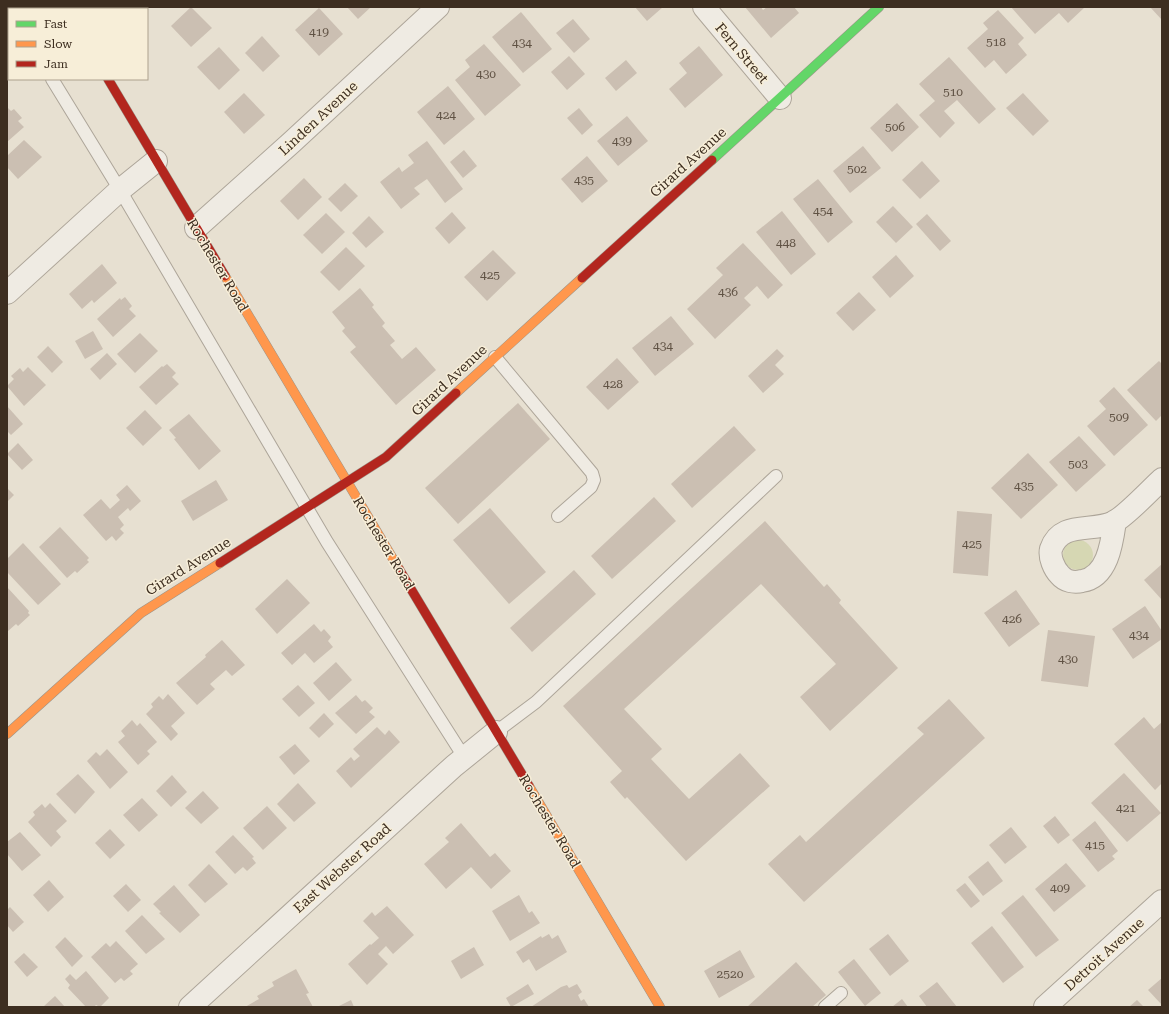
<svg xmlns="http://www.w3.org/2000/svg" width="1169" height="1014" font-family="'Roboto Serif',serif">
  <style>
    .green { fill: #d6d7b3 }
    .building { fill: #cbbfb2 }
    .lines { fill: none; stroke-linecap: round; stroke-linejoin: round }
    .lane-casing { stroke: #ada599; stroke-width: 14 }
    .street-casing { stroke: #ada599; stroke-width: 24 }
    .fast-casing { stroke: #9c958a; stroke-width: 10 }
    .slow-casing { stroke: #9c958a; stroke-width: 10 }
    .jam-casing { stroke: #9c958a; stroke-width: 10 }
    .lane { stroke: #efebe3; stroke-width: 12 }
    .street { stroke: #efebe3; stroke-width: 22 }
    .fast { stroke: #63d668; stroke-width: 9 }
    .slow { stroke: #ff974d; stroke-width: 9 }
    .jam { stroke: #b3261e; stroke-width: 9 }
    .labels { text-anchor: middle; stroke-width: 3; stroke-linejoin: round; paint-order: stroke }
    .number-label { font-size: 12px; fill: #605244 }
    .street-label { font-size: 14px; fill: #3d2e20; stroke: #f7eed8 }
  </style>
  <rect width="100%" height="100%" fill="#e7e0d1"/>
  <circle class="green" cx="1078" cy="555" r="15"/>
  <g class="building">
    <polygon points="191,7 212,28 191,47 171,26"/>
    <polygon points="347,7 371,7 358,19"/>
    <polygon points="635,7 663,7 647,21"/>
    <polygon points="745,7 761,7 763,10 767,7 794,7 799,13 771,38"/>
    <polygon points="1011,7 1085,7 1068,23 1059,13 1035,34"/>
    <polygon points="1150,7 1162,7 1162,20"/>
    <polygon points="319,8 343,34 319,56 295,30"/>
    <polygon points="998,10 1024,38 1018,44 1027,55 1006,74 994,60 985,68 967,48 988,29 983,23"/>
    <polygon points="521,12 552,49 523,73 492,37"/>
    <polygon points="573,19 590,39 574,53 556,33"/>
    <polygon points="262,36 280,56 263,72 245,53"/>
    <polygon points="484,44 521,85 485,116 455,80 470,67 465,60"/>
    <polygon points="699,46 723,75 685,108 669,89 687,73 679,63"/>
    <polygon points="219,47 240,70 219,90 197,67"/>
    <polygon points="569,56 585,74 567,90 551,72"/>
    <polygon points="949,57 996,109 979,124 957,100 944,111 955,123 940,138 919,115 935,101 919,84"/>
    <polygon points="626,60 637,73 616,91 605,78"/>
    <polygon points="448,86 475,119 444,145 417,112"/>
    <polygon points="244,93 265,115 244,134 224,112"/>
    <polygon points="1023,93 1049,121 1033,136 1006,108"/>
    <polygon points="897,103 919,127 892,152 870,128"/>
    <polygon points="7,107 11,111 14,109 22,118 18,121 24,127 7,142"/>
    <polygon points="579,108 593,125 582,135 567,118"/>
    <polygon points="627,116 648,141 618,166 597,141"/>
    <polygon points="24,140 42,157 18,179 7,167 7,156"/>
    <polygon points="427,141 463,189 445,203 427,179 414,188 420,194 401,209 380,182 399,167 402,172 414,163 408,155"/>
    <polygon points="863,146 881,168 850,193 833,171"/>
    <polygon points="464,150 477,166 463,178 450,162"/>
    <polygon points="587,156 608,181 582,203 561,179"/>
    <polygon points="922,161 940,181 920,199 902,180"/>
    <polygon points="304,178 322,197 298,220 280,201"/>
    <polygon points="818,179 853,222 828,243 793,199"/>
    <polygon points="345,183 358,196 341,212 328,199"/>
    <polygon points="893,206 913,227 896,243 876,222"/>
    <polygon points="782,211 816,254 791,275 756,232"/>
    <polygon points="452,212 466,228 449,244 435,228"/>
    <polygon points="326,213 345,232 322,254 303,235"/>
    <polygon points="927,214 951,241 940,251 916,224"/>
    <polygon points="369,216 384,232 366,248 352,233"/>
    <polygon points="743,243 783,285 768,299 757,286 744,298 751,305 715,339 687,309 723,275 716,268"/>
    <polygon points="346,247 365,266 339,291 320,272"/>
    <polygon points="493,250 516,273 487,301 464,277"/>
    <polygon points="896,255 914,276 890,298 872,277"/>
    <polygon points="102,264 117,283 94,303 92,300 82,309 69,294"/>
    <polygon points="360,288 374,305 372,307 385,323 382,326 395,341 390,345 402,359 416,347 436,370 396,405 350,352 356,347 342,331 345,328 332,312"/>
    <polygon points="859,292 876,310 853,331 836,313"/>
    <polygon points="125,297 132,306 129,309 136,316 113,337 97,319 120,298 121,300"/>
    <polygon points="671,316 694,344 655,376 632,348"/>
    <polygon points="93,331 103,349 85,359 75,341"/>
    <polygon points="140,333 158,351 135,373 117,354"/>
    <polygon points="48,346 63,362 52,373 37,357"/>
    <polygon points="777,349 784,356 775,365 784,374 763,393 748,376"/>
    <polygon points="107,353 117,364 100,380 90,369"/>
    <polygon points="617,358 639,382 608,410 586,387"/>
    <polygon points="1159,361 1162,364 1162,415 1156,421 1127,390"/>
    <polygon points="167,364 176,373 172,377 179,384 156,405 139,387 162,366 163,367"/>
    <polygon points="28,367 46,385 24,406 7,386 14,379 11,376 20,368 23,372"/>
    <polygon points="1114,387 1148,425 1114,456 1087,426 1106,409 1099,401"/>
    <polygon points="518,403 550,439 458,524 425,488"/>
    <polygon points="7,406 23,424 11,435 7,431"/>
    <polygon points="145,410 162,428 143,446 126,428"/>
    <polygon points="189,414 221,451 199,470 174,439 176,438 169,430"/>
    <polygon points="734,426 756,450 692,508 671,484"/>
    <polygon points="1079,436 1106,465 1076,492 1049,462"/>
    <polygon points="18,443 33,460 22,470 7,454"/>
    <polygon points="1028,453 1058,485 1021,519 991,488"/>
    <polygon points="216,480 228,500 193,521 181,501"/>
    <polygon points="127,485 141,501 130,511 128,508 118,517 124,525 120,529 124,533 116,541 112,536 106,541 83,515 101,499 110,509 120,500 116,495"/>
    <polygon points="7,488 14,495 7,502"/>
    <polygon points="654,497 676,521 612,579 591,556"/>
    <polygon points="490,508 546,572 509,604 453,540"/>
    <polygon points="957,511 992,514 988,576 953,573"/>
    <polygon points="765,521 824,587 827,584 841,600 839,603 898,668 830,731 800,697 836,664 761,584 624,709 662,749 651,759 689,799 740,753 770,786 686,861 627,797 625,799 610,782 622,771 563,706"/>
    <polygon points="60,527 89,558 87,560 89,562 77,573 75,571 67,578 39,547"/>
    <polygon points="23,543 61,584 38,605 7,572 7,559"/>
    <polygon points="1162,564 1162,600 1144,580"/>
    <polygon points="574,570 596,594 532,652 510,628"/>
    <polygon points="287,579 310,603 277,634 255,609"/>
    <polygon points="7,587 29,611 28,613 30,615 18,626 16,624 8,631"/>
    <polygon points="1016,590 1040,624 1009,647 984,613"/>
    <polygon points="1145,606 1162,631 1162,639 1133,659 1112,629"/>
    <polygon points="314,624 321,632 324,629 331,637 328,641 333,647 314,663 305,653 292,665 281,653"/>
    <polygon points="1048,630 1095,636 1088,687 1041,681"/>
    <polygon points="222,640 245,665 232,676 226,670 210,684 215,689 197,705 176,683 206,657 205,655"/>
    <polygon points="336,662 352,680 329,701 313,683"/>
    <polygon points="298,685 315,703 299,717 282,699"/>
    <polygon points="168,694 185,713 171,726 178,734 171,741 146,714 153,707 151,704 159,696 163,700"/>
    <polygon points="356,695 362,702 365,700 373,708 369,712 375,717 356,734 335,713"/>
    <polygon points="949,699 985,738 804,902 768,864 800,835 806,842 924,734 917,728"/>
    <polygon points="324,713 334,724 319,738 309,728"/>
    <polygon points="1144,717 1154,729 1162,722 1162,783 1155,790 1114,744"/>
    <polygon points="132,720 137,726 140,723 157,742 147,751 150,754 138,765 118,742 125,736 121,731"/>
    <polygon points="377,727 385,735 389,730 400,742 351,788 336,771 351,757 354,761 360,756 353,749"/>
    <polygon points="295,744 310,761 294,775 279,757"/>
    <polygon points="107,749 128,772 110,789 87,761 96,752 100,756"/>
    <polygon points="1124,773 1161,813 1127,842 1091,803"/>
    <polygon points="78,774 95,792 75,814 56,794"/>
    <polygon points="172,775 187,792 171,807 156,791"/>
    <polygon points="298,783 316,803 294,822 277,804"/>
    <polygon points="203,791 219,808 201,824 185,808"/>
    <polygon points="142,798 158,815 139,832 123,815"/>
    <polygon points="50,803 67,821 56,831 61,837 51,847 28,822 35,815 33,812 42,804 45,808"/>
    <polygon points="267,806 287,828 263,850 243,828"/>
    <polygon points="1055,816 1070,835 1058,844 1043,826"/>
    <polygon points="1095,821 1118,851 1112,856 1115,859 1098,872 1072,840"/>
    <polygon points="461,823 490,857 495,853 511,871 491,889 471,867 446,889 424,864 449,842 445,838"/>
    <polygon points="1011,827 1027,847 1005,864 989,845"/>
    <polygon points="110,829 125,845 110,859 95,843"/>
    <polygon points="20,832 41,855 22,871 7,854 7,842"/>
    <polygon points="233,835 254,857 252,858 256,863 247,871 243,867 235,874 215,852"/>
    <polygon points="988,861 1003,881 983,896 968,877"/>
    <polygon points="1066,863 1086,886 1054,912 1035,889"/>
    <polygon points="209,864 228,884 205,903 188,885"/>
    <polygon points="49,880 64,897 48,912 33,895"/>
    <polygon points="965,883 980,901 971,908 956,890"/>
    <polygon points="126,884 141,900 128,912 113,896"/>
    <polygon points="174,885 200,915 180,933 159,913 161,912 153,904"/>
    <polygon points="519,895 529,913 532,911 540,923 510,941 492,911"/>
    <polygon points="1023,895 1059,940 1036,957 1001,913"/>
    <polygon points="387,906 414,935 393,954 386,946 378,954 388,964 367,985 348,964 370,944 371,945 379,938 363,921 372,912 375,916"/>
    <polygon points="10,907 24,922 13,932 7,925 7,910"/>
    <polygon points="142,915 165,939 146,954 125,931"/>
    <polygon points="992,926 1024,967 1003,983 971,943"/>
    <polygon points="549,934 552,939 558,935 567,952 536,971 529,959 523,963 516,952 541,936 542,938"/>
    <polygon points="888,934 909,961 890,976 869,949"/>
    <polygon points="65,937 83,956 72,967 55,947"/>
    <polygon points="116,941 138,964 130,971 133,974 124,981 121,978 115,983 91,957 106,943 110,947"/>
    <polygon points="474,947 484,965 461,979 451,961"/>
    <polygon points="740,950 755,977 719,998 704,971"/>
    <polygon points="24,953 38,967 27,977 14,962"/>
    <polygon points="854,959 881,993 865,1006 838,972"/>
    <polygon points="796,962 826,995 812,1007 747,1007"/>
    <polygon points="296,969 309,993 306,994 313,1007 245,1007 259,999 257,996 274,986 272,982"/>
    <polygon points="86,971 109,998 100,1007 96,1005 94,1007 86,1007 68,988 70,985 65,979 70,974 76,980"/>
    <polygon points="1162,978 1162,1005 1148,990"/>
    <polygon points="937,982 957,1007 927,1007 919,996"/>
    <polygon points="528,984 534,994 511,1007 506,998"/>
    <polygon points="577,984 582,992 578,995 581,1001 584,999 589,1007 531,1007 561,987 567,985 569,988"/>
    <polygon points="55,996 65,1007 43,1007"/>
    <polygon points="902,999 908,1007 892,1007"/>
    <polygon points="351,1000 354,1007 337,1007"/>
    <polygon points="1137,1000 1144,1007 1129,1007"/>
  </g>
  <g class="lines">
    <g class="lane-casing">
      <g id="lane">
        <polyline points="9,7 10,9"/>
        <polyline points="52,79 120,190 327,542 464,757"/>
        <polyline points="495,357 592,473 594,480 591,487 558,516"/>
        <polyline points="496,732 536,702 776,476"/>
        <polyline points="825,1007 841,993"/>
      </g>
    </g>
    <g class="street-casing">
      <g id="street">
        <polyline points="704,7 780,98"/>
        <polyline points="196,228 292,142 438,7"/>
        <polyline points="7,293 120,190 156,161"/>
        <path d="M1115,521C1112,542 1108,577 1082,581C1074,583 1065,581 1060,575C1054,569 1049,557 1051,549C1061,520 1092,533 1114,522C1127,515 1150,490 1162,479"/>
        <polyline points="190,1007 454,766 496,732"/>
        <polyline points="1045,1007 1162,901"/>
      </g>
    </g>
    <g class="fast-casing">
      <g id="fast">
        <polyline points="65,7 66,9"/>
        <polyline points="712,160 879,7"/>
      </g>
    </g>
    <g class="slow-casing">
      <g id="slow">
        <polyline points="225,276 399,569"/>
        <polyline points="456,393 582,278"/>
        <polyline points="7,734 141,613 220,563"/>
        <polyline points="529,786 660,1007"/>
      </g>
    </g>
    <g class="jam-casing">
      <g id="jam">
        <polyline points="108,79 225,276"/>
        <polyline points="582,278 712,160"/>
        <polyline points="220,563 386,457 456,393"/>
        <polyline points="399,569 529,786"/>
      </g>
    </g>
    <use href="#lane" class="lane"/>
    <use href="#street" class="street"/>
    <use href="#fast" class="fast"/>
    <use href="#slow" class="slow"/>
    <use href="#jam" class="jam"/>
  </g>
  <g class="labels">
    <g class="number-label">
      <text x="319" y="36">419</text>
      <text x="996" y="46">518</text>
      <text x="522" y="47">434</text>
      <text x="486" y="78">430</text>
      <text x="953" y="96">510</text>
      <text x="446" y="119">424</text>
      <text x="895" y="131">506</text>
      <text x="622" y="145">439</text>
      <text x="857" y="173">502</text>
      <text x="584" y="184">435</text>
      <text x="823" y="215">454</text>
      <text x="786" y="247">448</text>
      <text x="490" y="279">425</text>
      <text x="728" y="296">436</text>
      <text x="663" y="350">434</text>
      <text x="613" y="388">428</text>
      <text x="1119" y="421">509</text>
      <text x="1078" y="468">503</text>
      <text x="1024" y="490">435</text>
      <text x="972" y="548">425</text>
      <text x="1012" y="623">426</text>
      <text x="1139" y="639">434</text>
      <text x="1068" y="663">430</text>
      <text x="1126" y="812">421</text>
      <text x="1095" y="849">415</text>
      <text x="1060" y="892">409</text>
      <text x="730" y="978">2520</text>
    </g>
    <g class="street-label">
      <text transform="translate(742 53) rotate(50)" y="5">Fern Street</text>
      <text transform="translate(318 118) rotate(-43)" y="5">Linden Avenue</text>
      <text transform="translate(688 162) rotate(-42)" y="5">Girard Avenue</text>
      <text transform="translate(218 265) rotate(59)" y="5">Rochester Road</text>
      <text transform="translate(449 380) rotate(-43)" y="5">Girard Avenue</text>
      <text transform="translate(384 543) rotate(59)" y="5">Rochester Road</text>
      <text transform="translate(188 566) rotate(-32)" y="5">Girard Avenue</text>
      <text transform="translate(550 821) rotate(59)" y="5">Rochester Road</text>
      <text transform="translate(342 868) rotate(-42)" y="5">East Webster Road</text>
      <text transform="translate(1104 954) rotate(-42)" y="5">Detroit Avenue</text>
    </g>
  </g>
  <rect width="1169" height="1014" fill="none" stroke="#3d2e20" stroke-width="16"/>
  <rect x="8" y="8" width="140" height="72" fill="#f7eed8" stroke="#ada18e"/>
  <rect x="16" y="21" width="20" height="6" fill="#63d668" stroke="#ada18e"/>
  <text x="44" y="28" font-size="12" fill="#3d2e20">Fast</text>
  <rect x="16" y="41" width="20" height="6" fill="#ff974d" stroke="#ada18e"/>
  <text x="44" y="48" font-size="12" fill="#3d2e20">Slow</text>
  <rect x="16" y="61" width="20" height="6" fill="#b3261e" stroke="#ada18e"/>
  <text x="44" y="68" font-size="12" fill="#3d2e20">Jam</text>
</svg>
